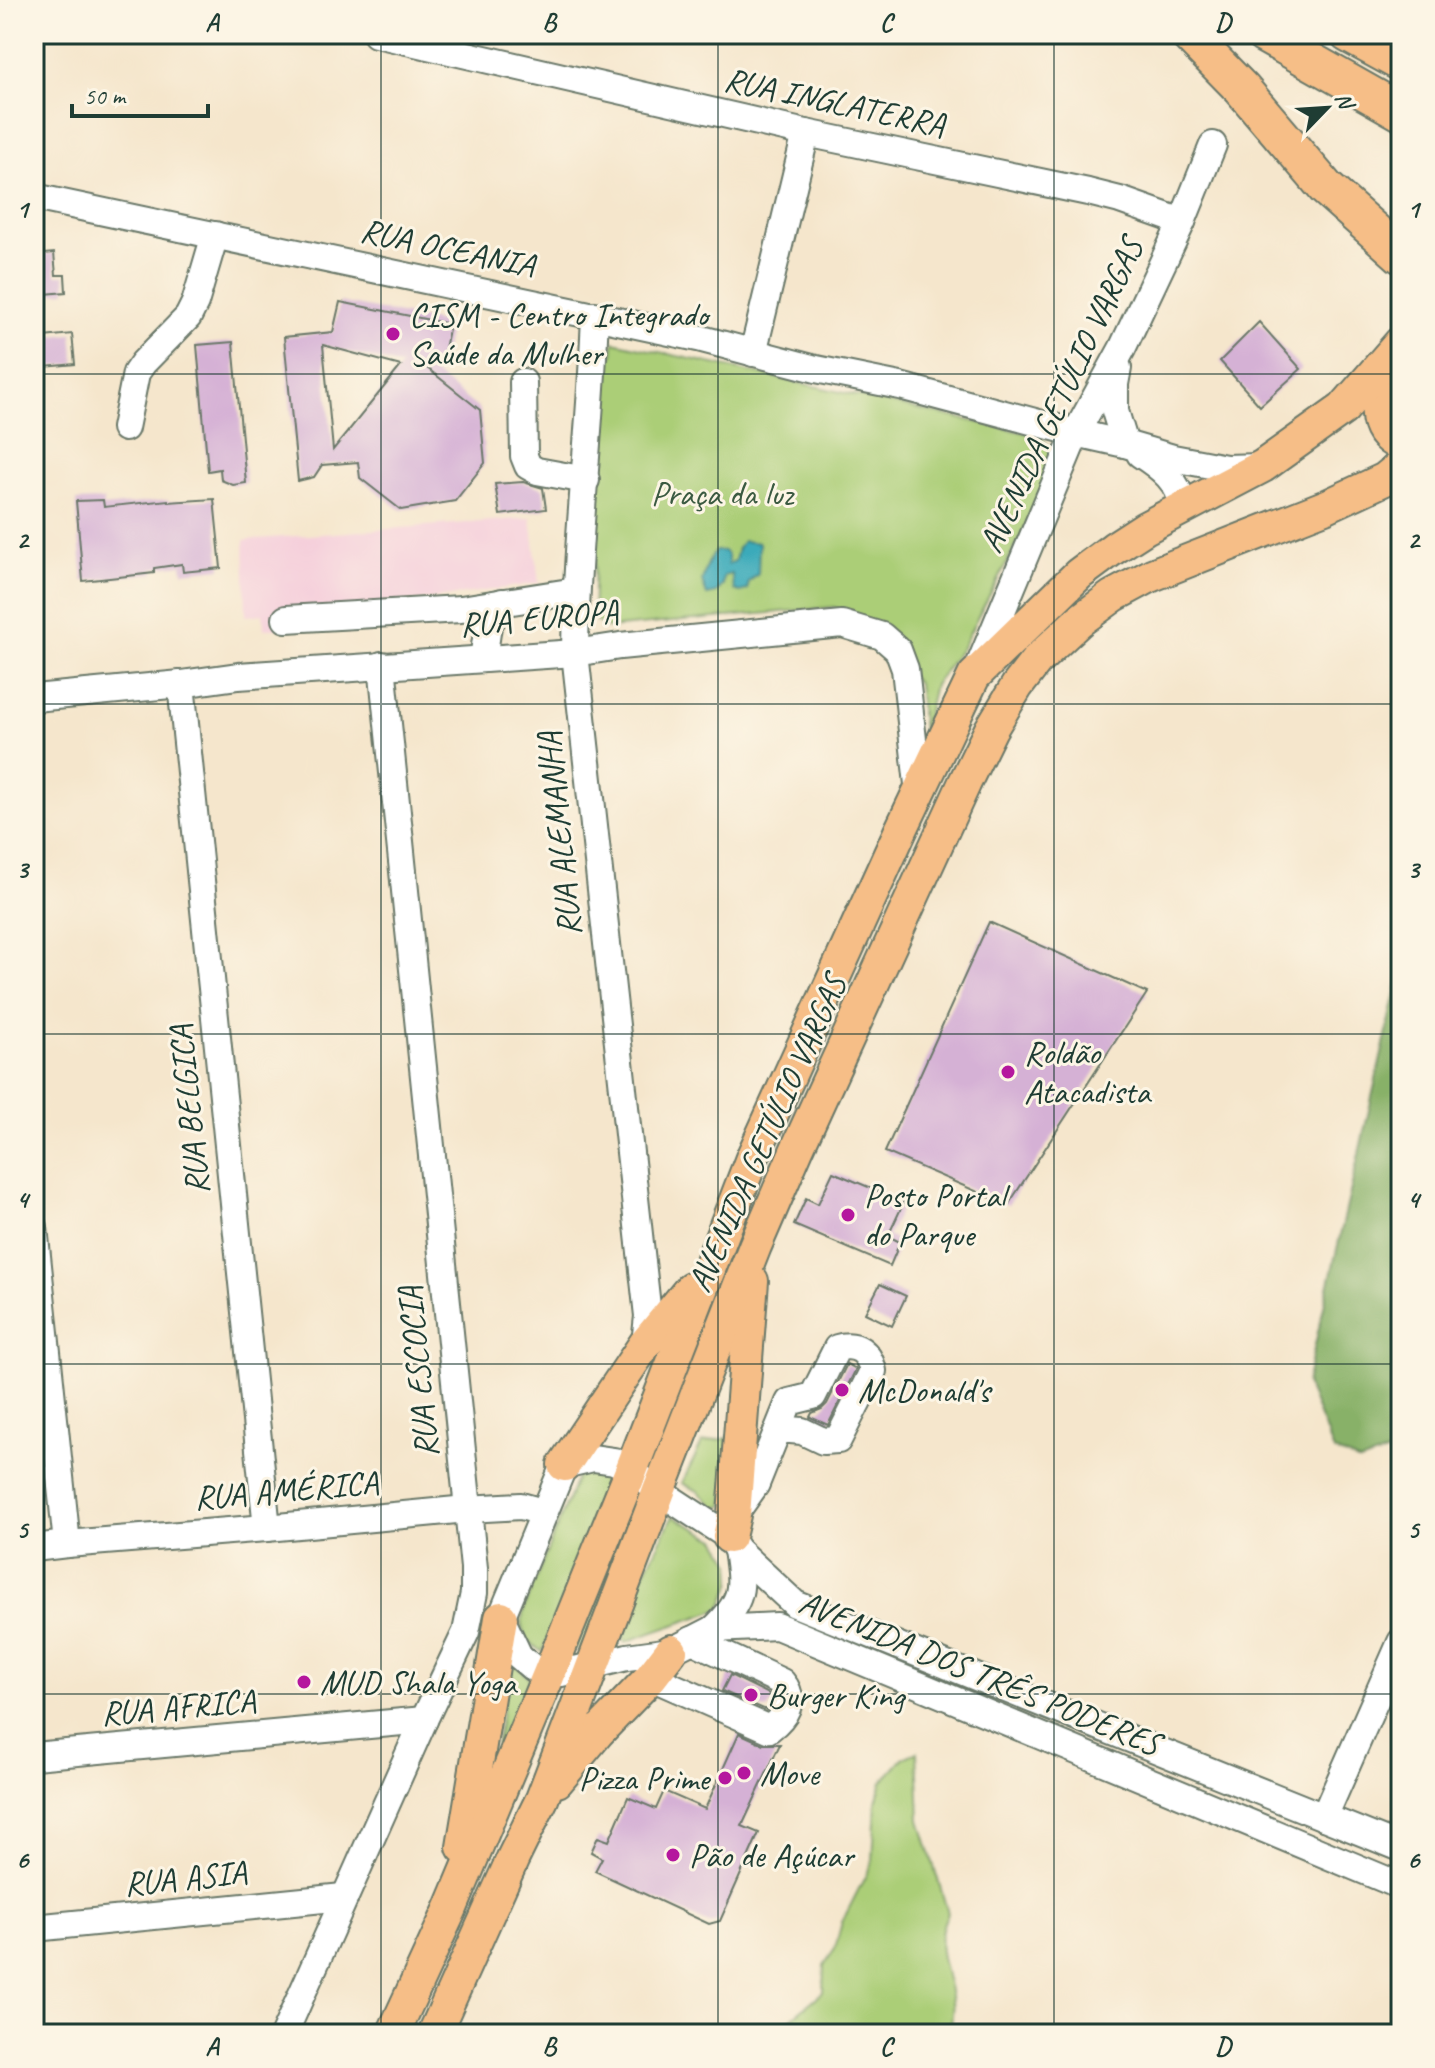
<svg xmlns="http://www.w3.org/2000/svg" width="1435" height="2068" font-family="Caveat,sans-serif">
  <style>
    .built { fill: #f5cfdb }
    .green { fill: #abce77; stroke: #658656; stroke-width: 2 }
    .forest { fill: #88b168; stroke: #54774e; stroke-width: 2 }
    .water { fill: #3baaba; stroke: #2d7477; stroke-width: 2 }
    .building { fill: #d5b1d5; fill-rule: evenodd }
    .lines { fill: none; stroke-linecap: round; stroke-linejoin: round }
    .minor-casing { stroke: #6a7869; stroke-width: 30 }
    .major-casing { stroke: #6a7869; stroke-width: 36 }
    .highway-casing { stroke: #6a7869; stroke-width: 40 }
    .minor { stroke: #fff; stroke-width: 26 }
    .major { stroke: #f6be87; stroke-width: 32 }
    .highway { stroke: #f6be87; stroke-width: 36 }
    .grid { fill: none; stroke: #1f3d34; stroke-width: 2; stroke-opacity: 0.55 }
    .poi-dot { fill: #b5179e; stroke: #fcf5e5; stroke-width: 3 }
    .labels { text-anchor: middle; stroke-width: 6; stroke-linejoin: round; paint-order: stroke }
    .street-label { font-size: 34px; fill: #1f3d34; stroke: #fcf5e5 }
    .poi-label { font-size: 34px; fill: #1f3d34; stroke: #fcf5e5; text-anchor: start }
    .park-label { font-size: 34px; fill: #3b5a41; stroke: #fcf5e5 }
    .neatline { fill: none; stroke: #1f3d34; stroke-width: 3 }
    .grid-label { font-size: 26px; text-anchor: middle; font-weight: bold; fill: #1f3d34 }
  </style>
  <rect width="100%" height="100%" fill="#fcf5e5"/>
  <filter id="ink" filterUnits="userSpaceOnUse"><feTurbulence type="fractalNoise" baseFrequency=".0125" numOctaves="2"/><feDisplacementMap in="SourceGraphic" scale="16" xChannelSelector="R" yChannelSelector="G"/><feConvolveMatrix kernelMatrix="1 2 1 2 8 2 1 2 1" color-interpolation-filters="sRGB"/></filter>
  <filter id="wash" filterUnits="userSpaceOnUse"><feTurbulence type="fractalNoise" baseFrequency=".006" numOctaves="4" result="noise"/><feDisplacementMap in="SourceGraphic" scale="32" xChannelSelector="R" yChannelSelector="G"/><feGaussianBlur stdDeviation="1.8" result="paint"/><feColorMatrix in="noise" values="0 0 0 0 0 0 0 0 0 0 0 0 0 0 0 0 0 1.4 0 .05"/><feComposite in="paint" operator="in"/></filter>
  <g filter="url(#wash)">
    <rect width="100%" height="100%" fill="#f5e6cc"/>
    <polygon class="built" points="531,518 539,583 389,605 280,628 264,629 263,614 246,616 244,540"/>
    <g class="green">
      <polygon points="614,342 1040,436 1051,449 1053,463 1020,538 961,649 934,685 923,732 918,684 855,617 834,607 607,628 593,619 601,364 613,354"/>
      <polygon points="729,1438 724,1505 717,1509 698,1491 682,1483 702,1443"/>
      <path d="M589,1468L613,1470L542,1652C523,1638 519,1632 524,1608L578,1475Z"/>
      <polygon points="638,1495 643,1501 589,1644 571,1651"/>
      <polygon points="673,1516 716,1539 731,1562 732,1583 720,1609 625,1642 623,1638 634,1616 619,1623"/>
      <polygon points="511,1659 530,1679 497,1760 494,1758"/>
      <path d="M917,1752L920,1820L948,1913C931,1946 947,1968 952,2002C954,2012 950,2024 949,2034H772L823,1992L824,1965L835,1949L842,1922L873,1861L876,1802L882,1782L903,1758Z"/>
    </g>
    <polygon class="forest" points="1401,971 1401,1448 1360,1462 1334,1451 1306,1384"/>
    <path class="water" d="M743,541L759,543L758,574L749,582L747,590L740,592L734,590L732,574L724,576L723,585L716,593L707,595L702,581C705,570 708,560 715,551H724L728,556V564L735,561L738,548Z"/>
    <g id="blocks">
      <g class="building">
        <polygon points="54,253 56,275 65,275 66,292 34,295 34,255"/>
        <path d="M340,302L450,324L443,359L422,364L480,410L485,463L455,501L401,510L360,478L358,462L322,465L314,477L298,481L284,337L333,332ZM323,345L401,366L333,450Z"/>
        <polygon points="1259,322 1301,369 1260,406 1220,361"/>
        <polygon points="72,334 75,364 34,368 34,338"/>
        <polygon points="233,342 246,483 233,485 221,480 220,469 208,471 197,345"/>
        <polygon points="523,482 543,488 546,509 500,515 495,484"/>
        <polygon points="214,499 221,568 183,572 182,564 154,568 154,573 83,581 76,501 103,500 104,507 168,500 168,502"/>
        <polygon points="989,922 1147,993 1008,1205 885,1152"/>
        <polygon points="833,1172 904,1202 888,1236 900,1242 890,1266 794,1225 806,1198 818,1204"/>
        <polygon points="880,1284 906,1296 892,1326 865,1313"/>
        <polygon points="847,1364 856,1369 828,1425 810,1417 812,1413 822,1409 827,1404"/>
        <polygon points="730,1675 771,1695 773,1700 768,1709 766,1710 722,1691"/>
        <polygon points="739,1733 763,1744 780,1744 742,1826 759,1833 720,1921 709,1924 595,1871 602,1858 591,1852 598,1837 609,1841 628,1797 656,1809 664,1791 705,1809"/>
      </g>
    </g>
  </g>
  <g filter="url(#ink)">
    <use href="#blocks" fill-opacity="0" stroke="#6a7869" stroke-width="2"/>
    <g class="lines">
      <g class="minor-casing">
        <g id="minor">
          <polyline points="376,34 806,133 1088,192 1120,200 1182,222"/>
          <polyline points="34,197 698,338 816,369 900,386 1076,433 1125,444 1173,458 1226,468 1259,467"/>
          <path d="M595,315C591,428 576,540 575,653L648,1316L645,1344"/>
          <polyline points="753,353 806,133"/>
          <polyline points="1118,368 1115,384 1115,411 1125,444"/>
          <polyline points="523,382 524,456 528,466 537,471 586,480"/>
          <polyline points="125,428 136,373 143,363 188,317 195,303 215,235"/>
          <path d="M1140,454C1159,466 1182,483 1182,508"/>
          <polyline points="286,619 461,609 576,591"/>
          <polyline points="483,659 488,626 502,602"/>
          <polyline points="977,671 1076,433 1122,349 1182,222 1213,145"/>
          <polyline points="181,684 267,1528"/>
          <polyline points="34,698 181,684 238,676 575,653 620,646 842,624 882,636 898,650 905,669 919,793"/>
          <polyline points="34,1227 67,1544"/>
          <path d="M734,1515L756,1484L789,1402L813,1396L837,1348C857,1342 869,1352 873,1371L838,1440L823,1441L802,1431L779,1429"/>
          <polyline points="34,1548 67,1544 267,1528 467,1509 521,1506 543,1512"/>
          <path d="M714,1629C744,1600 743,1589 737,1550"/>
          <path d="M651,1677L769,1729C785,1717 797,1700 782,1682L692,1640"/>
          <polyline points="34,1756 424,1720"/>
          <polyline points="1324,1817 1401,1642"/>
          <polyline points="1401,1848 795,1604 737,1550 729,1537 659,1491 623,1465 614,1461 593,1458 564,1465 501,1618 519,1656 533,1668 549,1674 562,1673 627,1657 671,1651 714,1629 777,1626 1401,1886"/>
          <polyline points="34,1928 343,1897"/>
          <polyline points="284,2034 424,1720 466,1632 474,1593 474,1568 382,665"/>
        </g>
      </g>
      <g class="major-casing">
        <g id="major">
          <path d="M1390,361C1381,390 1363,429 1401,445"/>
          <polyline points="564,1465 645,1344 691,1288"/>
          <polyline points="729,1537 734,1515 752,1281"/>
          <polyline points="557,1781 598,1732 651,1677 671,1651"/>
          <polyline points="463,1847 501,1618"/>
          <polyline points="393,2034 451,1908 549,1674 631,1471 752,1158 900,832 974,676 1079,574 1114,548 1145,528 1263,466 1343,409 1401,342"/>
          <polyline points="434,2034 513,1858 542,1799 659,1491 755,1246 797,1149 965,782 991,729 1017,686 1037,660 1079,621 1113,596 1152,575 1327,506 1385,479 1401,466"/>
        </g>
      </g>
      <g class="highway-casing">
        <g id="highway">
          <polyline points="1188,34 1242,89 1326,188 1401,255"/>
          <polyline points="1263,34 1401,112"/>
          <polyline points="1348,34 1401,63"/>
        </g>
      </g>
      <use href="#minor" class="minor"/>
      <use href="#major" class="major"/>
      <use href="#highway" class="highway"/>
    </g>
  </g>
  <path class="grid" d="M381,34V2034M718,34V2034M1054,34V2034M34,374H1401M34,704H1401M34,1034H1401M34,1364H1401M34,1694H1401"/>
  <g class="poi-dot">
    <circle cx="393" cy="334" r="8"/>
    <circle cx="1008" cy="1072" r="8"/>
    <circle cx="848" cy="1215" r="8"/>
    <circle cx="842" cy="1390" r="8"/>
    <circle cx="304" cy="1682" r="8"/>
    <circle cx="751" cy="1695" r="8"/>
    <circle cx="744" cy="1773" r="8"/>
    <circle cx="725" cy="1778" r="8"/>
    <circle cx="673" cy="1855" r="8"/>
  </g>
  <g class="labels">
    <g class="street-label">
      <text transform="translate(835 101) rotate(12)" y="12">RUA INGLATERRA</text>
      <text transform="translate(448 247) rotate(12)" y="12">RUA OCEANIA</text>
      <text transform="translate(1060 395) rotate(-65)" y="12">AVENIDA GETÚLIO VARGAS</text>
      <text transform="translate(539 617) rotate(-5)" y="12">RUA EUROPA</text>
      <text transform="translate(558 834) rotate(-96)" y="12">RUA ALEMANHA</text>
      <text transform="translate(188 1110) rotate(-96)" y="12">RUA BELGICA</text>
      <text transform="translate(766 1133) rotate(-66)" y="12">AVENIDA GETÚLIO VARGAS</text>
      <text transform="translate(417 1372) rotate(-96)" y="12">RUA ESCOCIA</text>
      <text transform="translate(286 1489) rotate(-5)" y="12">RUA AMÉRICA</text>
      <text transform="translate(980 1672) rotate(22)" y="12">AVENIDA DOS TRÊS PODERES</text>
      <text transform="translate(178 1706) rotate(-5)" y="12">RUA AFRICA</text>
      <text transform="translate(185 1877) rotate(-6)" y="12">RUA ASIA</text>
    </g>
    <g class="poi-label">
      <text x="409" y="326">CISM - Centro Integrado<tspan x="409" dy="39">Saúde da Mulher</tspan></text>
      <text x="1024" y="1064">Roldão<tspan x="1024" dy="39">Atacadista</tspan></text>
      <text x="864" y="1207">Posto Portal<tspan x="864" dy="39">do Parque</tspan></text>
      <text x="858" y="1402">McDonald's</text>
      <text x="320" y="1694">MUD Shala Yoga</text>
      <text x="767" y="1707">Burger King</text>
      <text x="760" y="1785">Move</text>
      <text x="709" y="1790" text-anchor="end">Pizza Prime</text>
      <text x="689" y="1867">Pão de Açúcar</text>
    </g>
    <g class="park-label">
      <text x="722" y="505">Praça da luz</text>
    </g>
  </g>
  <rect width="1435" height="2068" fill="none" stroke="#fcf5e5" stroke-width="88"/>
  <g transform="translate(1327 108) rotate(65)" stroke="#fcf5e5" stroke-width="6" paint-order="stroke">
  <path d="M0-6L14 30L0 20L-14 30Z" fill="#1f3d34"/>
  <text y="-12" font-size="22" font-weight="bold" text-anchor="middle" fill="#1f3d34">N</text>
  </g>
  <path d="M72 104v12h136v-12" fill="none" stroke="#1f3d34" stroke-width="4"/>
  <text x="84" y="104" font-size="24" fill="#1f3d34" stroke="#fcf5e5" stroke-width="6" paint-order="stroke">50 m</text>
  <rect x="44" y="44" width="1347" height="1980" class="neatline"/>
  <g class="grid-label">
    <text x="212" y="31">A</text>
    <text x="549" y="31">B</text>
    <text x="886" y="31">C</text>
    <text x="1223" y="31">D</text>
    <text x="22" y="218">1</text>
    <text x="1413" y="218">1</text>
    <text x="22" y="548">2</text>
    <text x="1413" y="548">2</text>
    <text x="22" y="878">3</text>
    <text x="1413" y="878">3</text>
    <text x="22" y="1208">4</text>
    <text x="1413" y="1208">4</text>
    <text x="22" y="1538">5</text>
    <text x="1413" y="1538">5</text>
    <text x="22" y="1868">6</text>
    <text x="1413" y="1868">6</text>
    <text x="212" y="2055">A</text>
    <text x="549" y="2055">B</text>
    <text x="886" y="2055">C</text>
    <text x="1223" y="2055">D</text>
  </g>
</svg>
